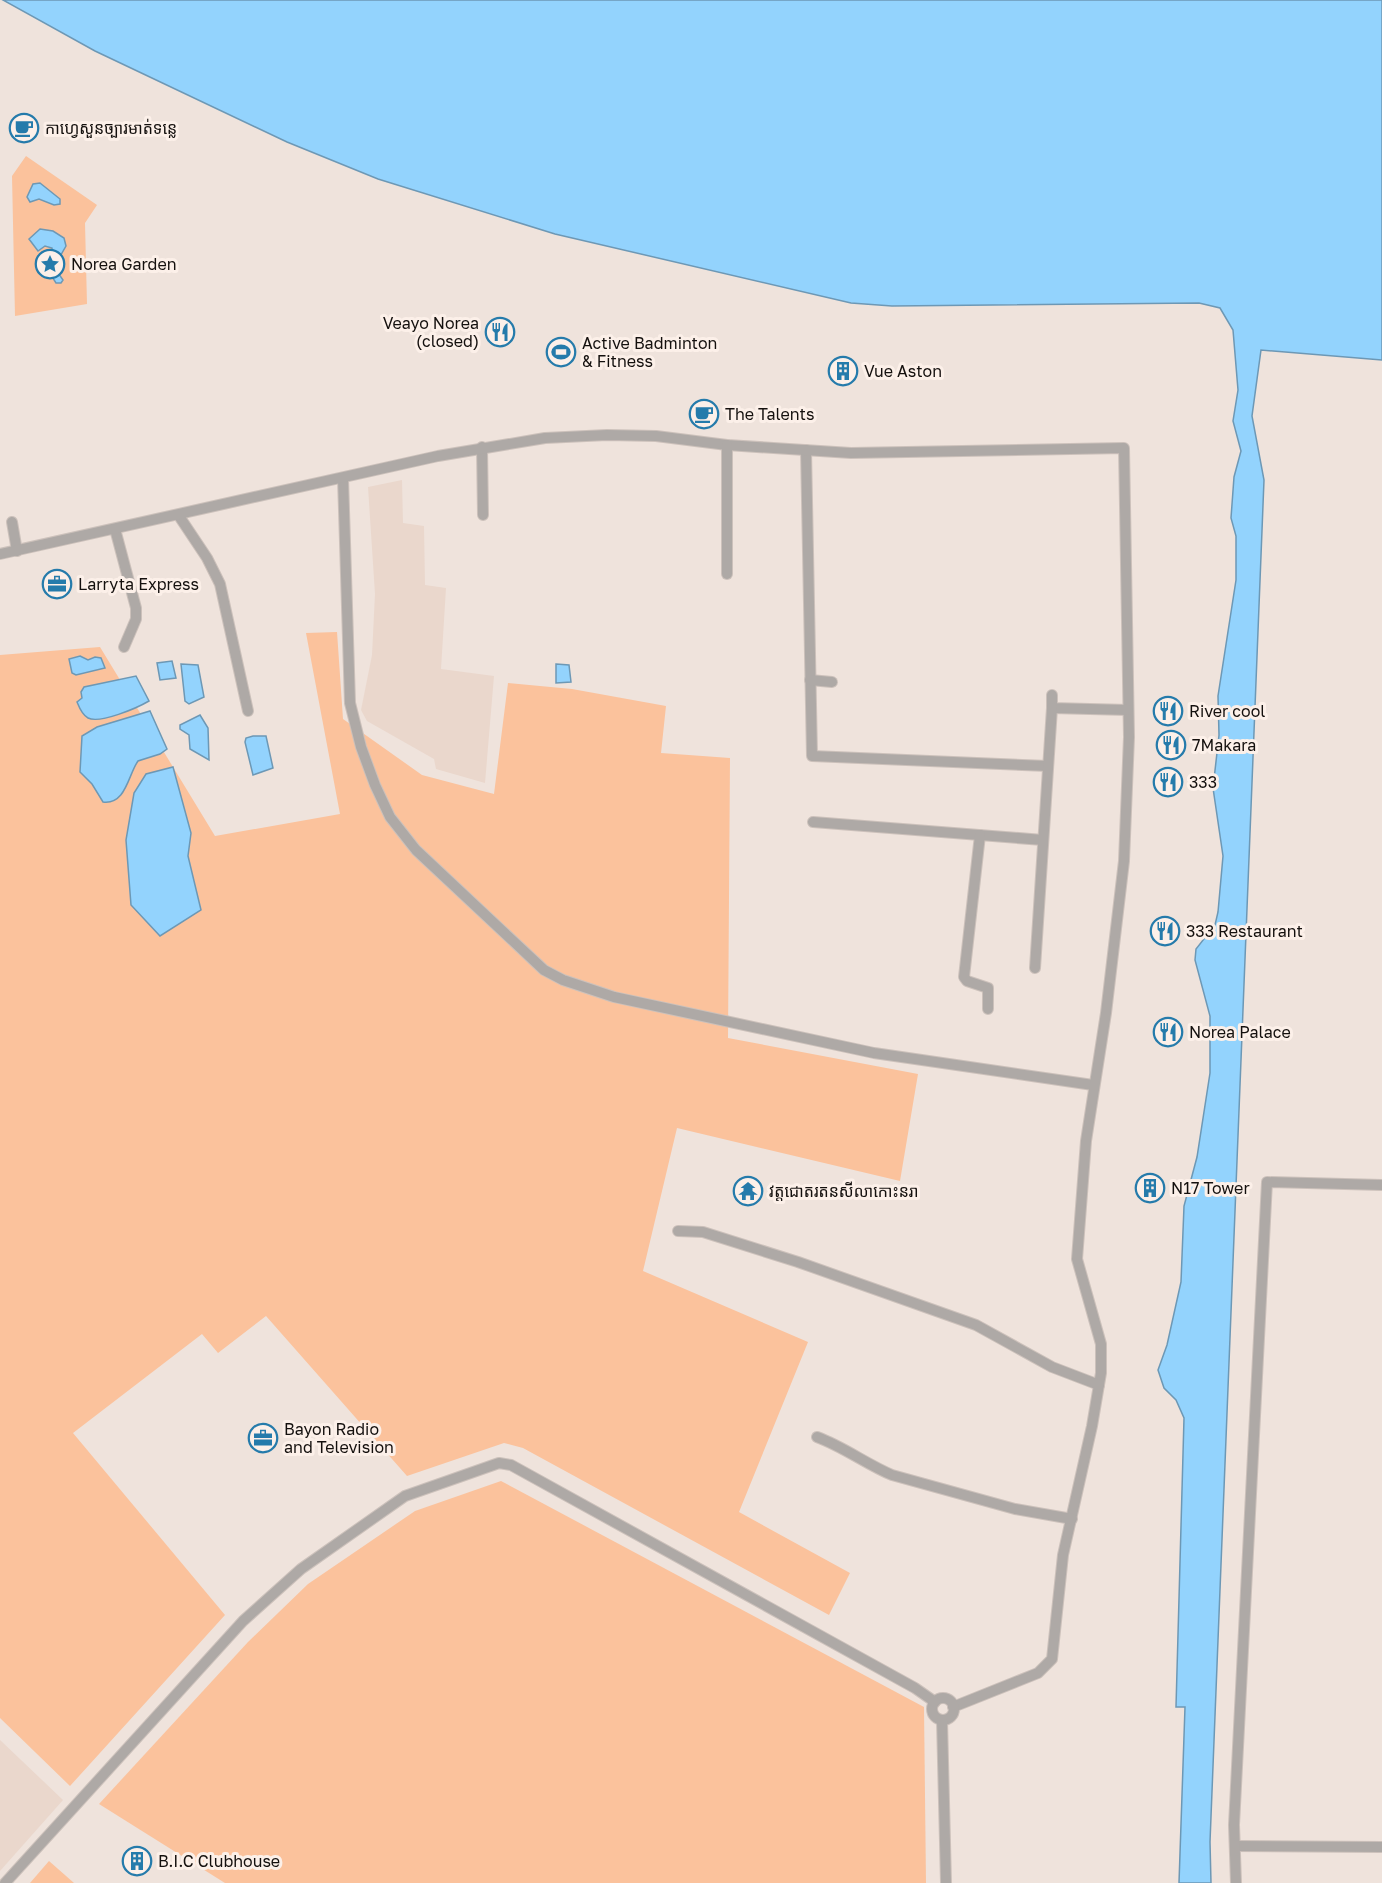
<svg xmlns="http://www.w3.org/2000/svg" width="1382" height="1883" font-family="'Golos Text','Noto Sans Khmer',sans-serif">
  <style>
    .built { fill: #ead7cc }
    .green { fill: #fbc29c }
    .water { fill: #93d3fd; stroke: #6d98b5; stroke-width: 1.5 }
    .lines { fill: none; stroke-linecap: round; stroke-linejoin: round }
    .minor-casing { stroke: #ccc1bb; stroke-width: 12 }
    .minor { stroke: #aea9a6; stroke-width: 10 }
    .labels { text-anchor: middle; stroke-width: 6; stroke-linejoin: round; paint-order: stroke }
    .poi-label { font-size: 16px; fill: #14100e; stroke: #fcf0e9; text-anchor: start }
  </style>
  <rect width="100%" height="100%" fill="#efe3dc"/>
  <g class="built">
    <polygon points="402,480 403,523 424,526 425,585 446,588 441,669 494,676 485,783 436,769 434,759 367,721 361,710 372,655 375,594 368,487"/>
    <polygon points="0,1740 63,1800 0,1871"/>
  </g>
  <g class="green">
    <polygon points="26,156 97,205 85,223 87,304 15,316 12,176"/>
    <polygon points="337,632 343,719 422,775 494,794 508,683 572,689 666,706 661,753 730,758 728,1038 918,1074 900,1181 677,1128 643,1271 808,1342 739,1512 850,1573 829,1615 523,1448 504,1443 407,1476 266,1316 218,1353 202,1334 73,1433 225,1615 70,1786 0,1718 0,655 100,647 215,836 340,814 306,633"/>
    <polygon points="501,1481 924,1707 926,1883 225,1883 99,1804 248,1642 308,1584 415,1511"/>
    <polygon points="49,1861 74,1883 30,1883"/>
  </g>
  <g class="water">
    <polygon points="3,0 1382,0 1382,360 1261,350 1252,416 1264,480 1210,1842 1211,1883 1179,1883 1185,1707 1176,1707 1184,1418 1176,1400 1164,1388 1158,1370 1167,1345 1181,1282 1184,1206 1197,1157 1210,1073 1210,1016 1195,960 1196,949 1215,925 1218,912 1223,856 1213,788 1219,735 1218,696 1236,580 1236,536 1231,518 1234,477 1241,451 1233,421 1238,390 1233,330 1220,308 1199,303 892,306 851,303 555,234 378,179 287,142 95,51"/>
    <polygon points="40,183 60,199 60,204 54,205 39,199 30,202 27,197 33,184"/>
    <polygon points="40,229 53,231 64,238 66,246 54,267 63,280 61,283 56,283 51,275 43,274 39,269 52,254 52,248 45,246 38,251 29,239"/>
    <polygon points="80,656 88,660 95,657 101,658 105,668 76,675 72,673 69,659"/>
    <polygon points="172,661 176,678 160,680 157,663"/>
    <polygon points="181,664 198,665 204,697 189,704 185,701"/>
    <polygon points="556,664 569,665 571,682 556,683"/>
    <path d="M136,676L149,701C137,708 100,724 88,718C82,715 79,707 77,702L82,698L81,692L84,687Z"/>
    <path d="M150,711L167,749L160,754L138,761C128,775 126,805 103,802L92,784L80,772L82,736L97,727Z"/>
    <polygon points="200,715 208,728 209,760 190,749 189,735 180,729 180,725"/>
    <polygon points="253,736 266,736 273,768 253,775 245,742 246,738"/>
    <polygon points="173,767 191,833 188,856 201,910 160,936 131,905 126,840 134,793 146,774"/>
  </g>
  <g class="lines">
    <g class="minor-casing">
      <g id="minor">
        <polyline points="482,447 483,515"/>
        <polyline points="806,450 812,756 1048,766"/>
        <polyline points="343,478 350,703 361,747 375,785 390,817 416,850 544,970 563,980 614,997 874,1053 1093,1085"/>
        <polyline points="179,516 207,558 220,584 248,711"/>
        <polyline points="12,522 17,551"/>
        <polyline points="115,529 136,608 136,619 124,647"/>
        <polyline points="0,554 438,456 545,438 607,435 656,436 727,445 851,453 1124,448 1129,737 1124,861 1106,1013 1086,1141 1077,1259 1101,1344 1101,1373 1092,1426 1063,1555 1052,1659 1038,1673 953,1707"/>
        <polyline points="727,574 727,445"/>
        <polyline points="810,680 832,682"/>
        <polyline points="1052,695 1052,708 1128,710"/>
        <polyline points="813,822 1043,840"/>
        <polyline points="980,835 964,977 967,981 988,988 988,1009"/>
        <polyline points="1035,968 1052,708"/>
        <polyline points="678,1231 703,1232 798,1262 976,1325 1052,1367 1099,1385"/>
        <path d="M817,1437C844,1447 866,1464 892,1475L1015,1509L1072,1519"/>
        <circle cx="943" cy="1709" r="11"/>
        <polyline points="942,1720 946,1883"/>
        <polyline points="1235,1846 1382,1847"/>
        <polyline points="5,1883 243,1621 301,1569 405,1496 499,1463 511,1465 915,1688 935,1702"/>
        <polyline points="1236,1883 1234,1825 1267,1182 1382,1185"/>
      </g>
    </g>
    <use href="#minor" class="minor"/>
  </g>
  <defs>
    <g id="cafe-ring" transform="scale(1.5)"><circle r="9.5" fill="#fcf0e9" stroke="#257bab" stroke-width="1.5"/><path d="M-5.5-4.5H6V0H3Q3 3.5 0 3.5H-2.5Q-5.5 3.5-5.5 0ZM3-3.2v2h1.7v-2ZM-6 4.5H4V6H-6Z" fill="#257bab"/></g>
    <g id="sight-ring" transform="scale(1.5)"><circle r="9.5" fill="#fcf0e9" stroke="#257bab" stroke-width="1.5"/><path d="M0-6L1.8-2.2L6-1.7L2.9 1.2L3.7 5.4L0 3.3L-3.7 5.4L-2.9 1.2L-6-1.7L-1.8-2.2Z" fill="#257bab"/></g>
    <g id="restaurant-ring" transform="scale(1.5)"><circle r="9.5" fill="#fcf0e9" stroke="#257bab" stroke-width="1.5"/><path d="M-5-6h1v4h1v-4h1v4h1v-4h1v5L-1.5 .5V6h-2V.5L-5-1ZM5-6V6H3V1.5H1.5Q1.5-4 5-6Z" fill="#257bab"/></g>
    <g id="stadium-ring" transform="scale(1.5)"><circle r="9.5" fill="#fcf0e9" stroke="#257bab" stroke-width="1.5"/><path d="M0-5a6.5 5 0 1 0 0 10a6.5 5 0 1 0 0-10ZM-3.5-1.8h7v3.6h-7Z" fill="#257bab"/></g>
    <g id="building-ring" transform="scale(1.5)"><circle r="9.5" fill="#fcf0e9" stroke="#257bab" stroke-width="1.5"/><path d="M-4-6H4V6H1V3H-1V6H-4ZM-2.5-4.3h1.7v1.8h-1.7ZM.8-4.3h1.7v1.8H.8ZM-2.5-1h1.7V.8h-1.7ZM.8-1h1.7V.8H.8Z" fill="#257bab"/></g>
    <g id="office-ring" transform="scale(1.5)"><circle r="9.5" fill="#fcf0e9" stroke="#257bab" stroke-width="1.5"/><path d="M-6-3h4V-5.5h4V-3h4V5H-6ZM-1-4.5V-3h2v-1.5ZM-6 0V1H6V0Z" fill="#257bab"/></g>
    <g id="temple-ring" transform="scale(1.5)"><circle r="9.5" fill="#fcf0e9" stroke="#257bab" stroke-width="1.5"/><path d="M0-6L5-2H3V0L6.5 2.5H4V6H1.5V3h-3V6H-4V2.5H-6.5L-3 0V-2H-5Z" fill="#257bab"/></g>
  </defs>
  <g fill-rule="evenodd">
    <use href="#cafe-ring" x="24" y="128"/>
    <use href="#sight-ring" x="50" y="264"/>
    <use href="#restaurant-ring" x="500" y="332"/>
    <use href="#stadium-ring" x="561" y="352"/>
    <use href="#building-ring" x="843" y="371"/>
    <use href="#cafe-ring" x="704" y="414"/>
    <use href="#office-ring" x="57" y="584"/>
    <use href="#restaurant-ring" x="1168" y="711"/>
    <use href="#restaurant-ring" x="1171" y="745"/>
    <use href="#restaurant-ring" x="1168" y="782"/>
    <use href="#restaurant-ring" x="1165" y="931"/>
    <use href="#restaurant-ring" x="1168" y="1032"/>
    <use href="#building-ring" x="1150" y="1188"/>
    <use href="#temple-ring" x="748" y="1191"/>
    <use href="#office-ring" x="263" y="1438"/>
    <use href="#building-ring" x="137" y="1861"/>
  </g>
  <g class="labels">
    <g class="poi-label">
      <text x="45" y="134">កាហ្វេសួនច្បារមាត់ទន្លេ</text>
      <text x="71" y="270">Norea Garden</text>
      <text x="479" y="329" text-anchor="end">Veayo Norea<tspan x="479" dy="18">(closed)</tspan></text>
      <text x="582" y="349">Active Badminton<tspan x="582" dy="18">&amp; Fitness</tspan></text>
      <text x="864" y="377">Vue Aston</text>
      <text x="725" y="420">The Talents</text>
      <text x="78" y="590">Larryta Express</text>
      <text x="1189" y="717">River cool</text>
      <text x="1192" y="751">7Makara</text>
      <text x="1189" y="788">333</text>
      <text x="1186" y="937">333 Restaurant</text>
      <text x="1189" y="1038">Norea Palace</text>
      <text x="1171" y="1194">N17 Tower</text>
      <text x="769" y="1197">វត្តជោតរតនសីលាកោះនរា</text>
      <text x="284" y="1435">Bayon Radio<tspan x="284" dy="18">and Television</tspan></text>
      <text x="158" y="1867">B.I.C Clubhouse</text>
    </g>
  </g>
</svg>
